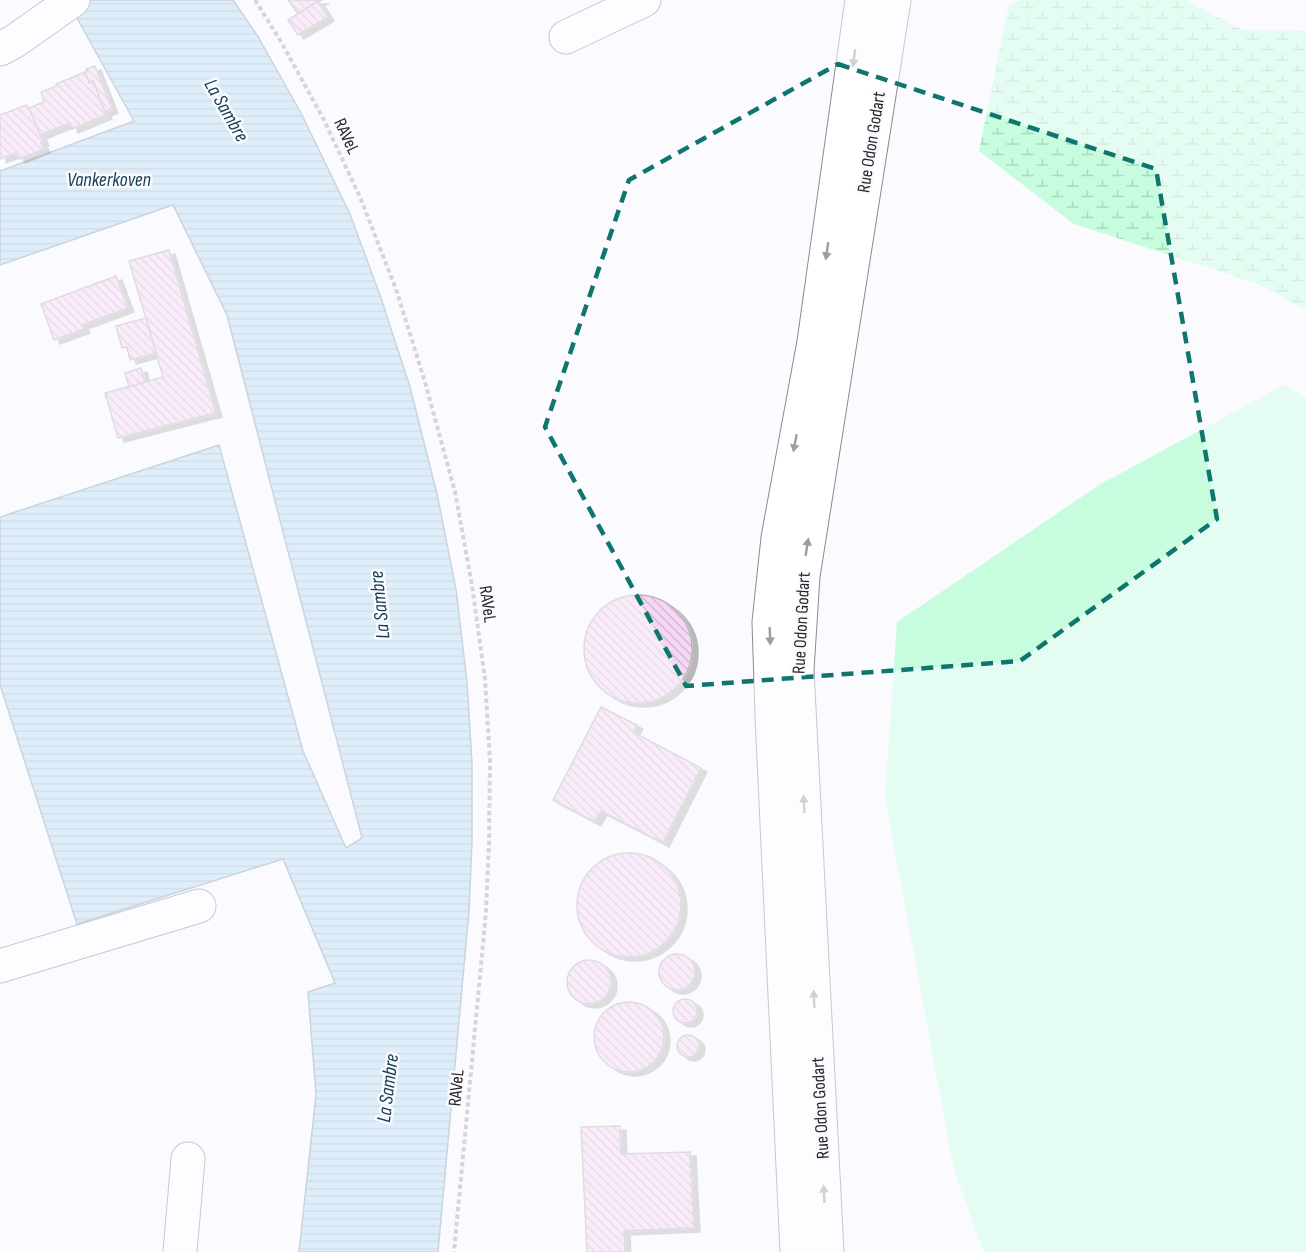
<svg xmlns="http://www.w3.org/2000/svg" width="1306" height="1252" font-family="'Sofia Sans Condensed',sans-serif">
  <style>
    .green { fill: #c7fcdf }
    .wetland { fill: url(#wetland-marsh) }
    .water { fill: url(#water-rules); stroke: #8da5b7; stroke-width: 1.5 }
    .building { fill: url(#building-back-hatch); stroke: #bab7ba; stroke-width: 1.5; filter: url(#shadow) }
    .lines { fill: none; stroke-linecap: round; stroke-linejoin: round }
    .minor-casing { stroke: #8b8b8e; stroke-width: 35 }
    .major-casing { stroke: #8b8b8e; stroke-width: 35 }
    .path { stroke: #a8a8ac; stroke-width: 4; stroke-dasharray: 4.5 3; stroke-linecap: butt }
    .minor { stroke: #fff; stroke-width: 33 }
    .major { stroke: #fff; stroke-width: 33 }
    .oneway { fill: #9e9e9f }
    .marked { fill: none; stroke: #0f766e; stroke-width: 4.5; stroke-dasharray: 12 8; stroke-linejoin: round }
    .labels { text-anchor: middle; stroke-width: 5; stroke-linejoin: round; paint-order: stroke }
    .street-label { font-size: 18px; fill: #272729; stroke: #fbfbff }
    .water-label { font-size: 20px; font-style: italic; fill: #153c55; stroke: #fbfbff }
  </style>
  <defs>
    <pattern id="wetland-marsh" width="20" height="14" patternUnits="userSpaceOnUse" patternTransform="scale(1.5)"><rect width="20" height="14" fill="#c7fcdf"/><path d="M1 5h8M5 5V1M11 12h8M15 12V8" fill="none" stroke="#abd8bf"/></pattern>
    <pattern id="water-rules" width="6" height="5" patternUnits="userSpaceOnUse" patternTransform="scale(1.5)"><rect width="6" height="5" fill="#b9dbf4"/><path d="M0 2.5h6" fill="none" stroke="#9fbcd1"/></pattern>
    <pattern id="building-back-hatch" width="6" height="6" patternUnits="userSpaceOnUse" patternTransform="scale(1.5)"><rect width="6" height="6" fill="#f7d8f4"/><path d="M-1 5l2 2M0 0l6 6M5-1l2 2" fill="none" stroke="#d4b9d1"/></pattern>
    <filter id="shadow"><feDropShadow dx="6" dy="4" stdDeviation="0" flood-color="#0004"/></filter>
  </defs>
  <rect width="100%" height="100%" fill="#fbfbff"/>
  <polygon class="green" points="1284,385 1306,398 1306,1252 984,1252 954,1170 885,798 897,622 1099,485"/>
  <polygon class="wetland" points="1020,0 1185,0 1243,30 1306,31 1306,310 1255,283 1074,224 979,151 1009,4"/>
  <polygon class="water" points="67,0 233,0 257,35 301,113 350,214 381,298 410,387 437,494 456,589 467,682 472,763 472,842 469,911 438,1252 299,1252 316,1095 308,992 335,983 283,859 77,924 0,685 0,517 219,445 303,751 346,848 362,838 227,315 173,205 0,265 0,171 134,121"/>
  <g class="building">
    <polygon points="288,0 322,0 298,14"/>
    <polygon points="318,1 328,17 298,35 288,20"/>
    <polygon points="95,66 112,109 105,112 93,81 89,83 85,72 87,71 86,69"/>
    <polygon points="85,72 89,83 93,81 106,115 72,129 70,123 40,135 29,108 44,102 41,92 56,86 56,84"/>
    <polygon points="26,105 29,108 43,142 41,143 44,149 19,159 16,153 0,159 0,115"/>
    <polygon points="169,250 216,413 118,438 105,393 163,377 129,261"/>
    <polygon points="116,276 128,308 82,325 84,329 54,340 41,304"/>
    <polygon points="146,318 156,353 130,360 127,347 122,348 116,326"/>
    <polygon points="141,368 145,382 129,387 125,373"/>
    <circle cx="638" cy="649" r="54"/>
    <polygon points="601,707 637,725 633,732 701,768 663,843 601,811 595,822 553,800"/>
    <circle cx="629" cy="905" r="52"/>
    <circle cx="677" cy="972" r="18"/>
    <circle cx="589" cy="982" r="22"/>
    <circle cx="685" cy="1011" r="12"/>
    <circle cx="629" cy="1037" r="35"/>
    <circle cx="688" cy="1046" r="11"/>
    <polygon points="620,1126 621,1154 690,1152 694,1228 624,1231 625,1252 587,1252 581,1127"/>
  </g>
  <g class="lines">
    <g class="minor-casing">
      <g id="minor">
        <polyline points="566,37 644,0"/>
        <polyline points="0,966 199,906"/>
        <polyline points="180,1252 188,1159"/>
      </g>
    </g>
    <g class="major-casing">
      <g id="major">
        <polyline points="0,49 15,41 73,0"/>
        <polyline points="797,1252 772,716 769,622 778,538 814,342 862,0"/>
        <polyline points="827,1252 797,670 803,576 894,0"/>
      </g>
    </g>
    <polyline class="path" points="255,0 280,40 323,118 360,197 396,289 425,382 455,492 472,585 485,679 490,762 489,842 486,912 454,1252"/>
    <use href="#minor" class="minor"/>
    <use href="#major" class="major"/>
  </g>
  <defs><path id="oneway-solid" d="M-6-.8H1V-3.2L6.5 0L1 3.2V.8H-6Z" transform="scale(1.5)"/></defs>
  <g class="oneway">
    <use href="#oneway-solid" transform="translate(854 58) rotate(98)"/>
    <use href="#oneway-solid" transform="translate(827 251) rotate(98)"/>
    <use href="#oneway-solid" transform="translate(795 443) rotate(101)"/>
    <use href="#oneway-solid" transform="translate(807 547) rotate(-81)"/>
    <use href="#oneway-solid" transform="translate(770 636) rotate(88)"/>
    <use href="#oneway-solid" transform="translate(804 804) rotate(-93)"/>
    <use href="#oneway-solid" transform="translate(814 999) rotate(-93)"/>
    <use href="#oneway-solid" transform="translate(824 1194) rotate(-93)"/>
  </g>
  <path d="M0 0H1306V1252H0ZM838,64L1156,169L1217,519L1020,661L686,686L545,427L629,180Z" fill="#fbfbff" fill-opacity=".55" fill-rule="evenodd"/>
  <path class="marked" d="M838,64L1156,169L1217,519L1020,661L686,686L545,427L629,180Z"/>
  <g class="labels">
    <g class="street-label">
      <text transform="translate(347 136) rotate(65)" y="6">RAVeL</text>
      <text transform="translate(871 142) rotate(-81)" y="6">Rue Odon Godart</text>
      <text transform="translate(488 604) rotate(82)" y="6">RAVeL</text>
      <text transform="translate(801 623) rotate(-87)" y="6">Rue Odon Godart</text>
      <text transform="translate(456 1088) rotate(-85)" y="6">RAVeL</text>
      <text transform="translate(820 1108) rotate(-93)" y="6">Rue Odon Godart</text>
    </g>
    <g class="water-label">
      <text transform="translate(227 110) rotate(60)" y="7">La Sambre</text>
      <text x="109" y="186">Vankerkoven</text>
      <text transform="translate(379 605) rotate(-96)" y="7">La Sambre</text>
      <text transform="translate(387 1088) rotate(-83)" y="7">La Sambre</text>
    </g>
  </g>
</svg>
